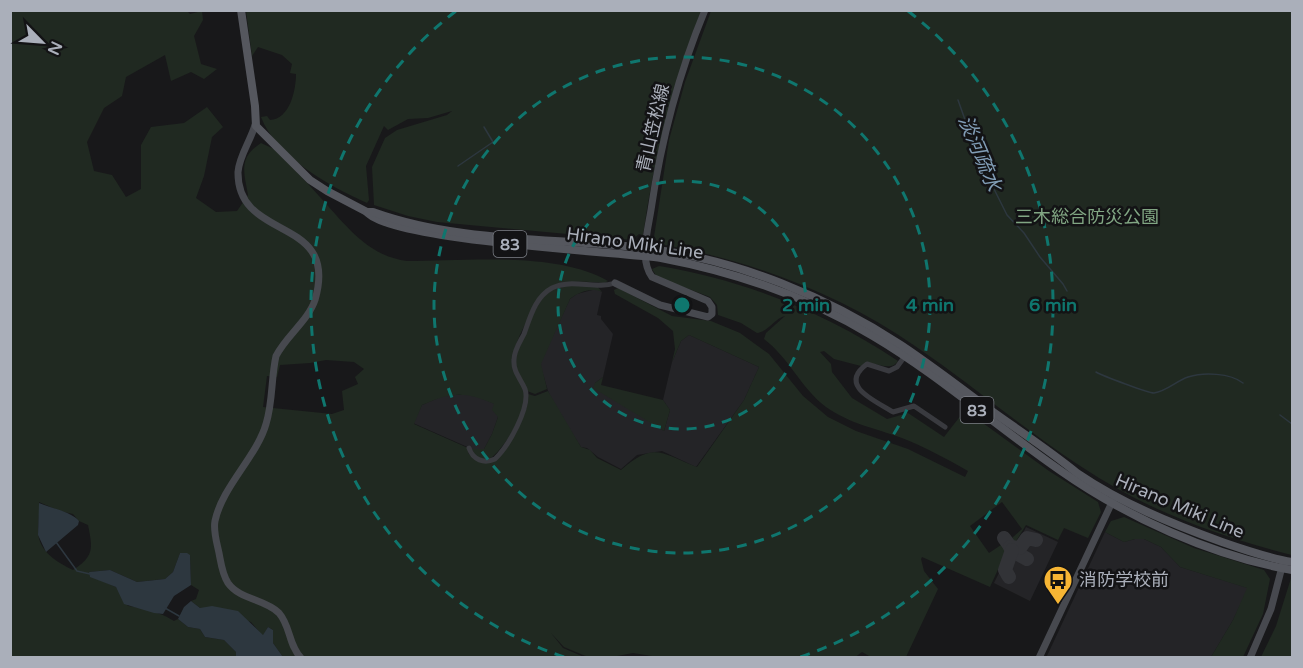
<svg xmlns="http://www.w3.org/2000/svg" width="1303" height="668" font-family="'Varela Round','Noto Sans JP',sans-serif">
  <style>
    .built { fill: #242427 }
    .green { fill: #202921; fill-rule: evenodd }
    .water { fill: #2d373f }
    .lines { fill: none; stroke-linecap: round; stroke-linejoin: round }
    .stream { stroke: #2d373f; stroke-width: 1.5 }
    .taxiway { stroke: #323337; stroke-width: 14 }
    .street { stroke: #393a3f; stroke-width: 5 }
    .secondary { stroke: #47494f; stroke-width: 7 }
    .primary { stroke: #55575e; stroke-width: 8 }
    .ring { fill: none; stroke: #0f766e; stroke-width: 3; stroke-dasharray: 10 8 }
    .labels { text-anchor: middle; stroke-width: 5; stroke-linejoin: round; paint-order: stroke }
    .shield { fill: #131315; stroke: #7d8088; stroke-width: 1.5 }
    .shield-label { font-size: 16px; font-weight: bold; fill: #aaafba }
    .street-label { font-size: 18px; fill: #aaafba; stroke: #131315 }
    .park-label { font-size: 18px; fill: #81a683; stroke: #131315 }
    .poi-label { font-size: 18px; fill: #aaafba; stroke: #131315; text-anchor: start }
    .water-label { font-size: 20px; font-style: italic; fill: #819db6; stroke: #131315 }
    .centre { fill: #0f766e; stroke: #131315; stroke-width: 3 }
    .ring-label { font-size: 18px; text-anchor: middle; font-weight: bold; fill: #0f766e; stroke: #131315; stroke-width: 5; stroke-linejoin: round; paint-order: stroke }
  </style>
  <rect width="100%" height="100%" fill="#18181a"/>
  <g class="built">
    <polygon points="596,289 602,292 597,315 601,316 601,319 613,334 603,377 595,383 664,431 670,410 663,400 672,362 681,341 689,335 759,367 744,400 696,467 662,451 637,455 621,469 598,457 587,448 581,447 555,406 548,391 540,364 570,299 577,294"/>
    <polygon points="445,395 474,395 495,404 498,417 492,434 484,449 472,449 413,423 422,405"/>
    <polygon points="1026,527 1058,542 1030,601 994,583 1013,545 1018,544"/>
    <polygon points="1105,532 1124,542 1135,539 1144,539 1161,547 1180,567 1248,588 1233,620 1211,657 1046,658"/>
  </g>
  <g class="green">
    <path d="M186,10L190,14L202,11L203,20L194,36L201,64L217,69L204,79L191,72L171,81L165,55L126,77L122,96L104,108L87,142L94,171L112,175L126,197L141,189V145L151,127L184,123L207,107L223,127L212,137L204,176L196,198L216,212L237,211L248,195C244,172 238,158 261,143L274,149C289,164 305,180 319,196C345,224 367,256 407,261C465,261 557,251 608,281L604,283C588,282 568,280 553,286C540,292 513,343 513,358C513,371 525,384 525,397C525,415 503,451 488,460L476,457L472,449H484L492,434L498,417L492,410L494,404C464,391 452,392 422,405L414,424L468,448V453L475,460H496C506,443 531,414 528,394L535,396L548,391L581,447L590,450L597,458L621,470C654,441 661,453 697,467L744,400L759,367L689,335L681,341L672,362L675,349L673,331L658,318L615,294L614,290L618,288L672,316L711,321L740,333L769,354L803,396L828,417L856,431L908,449L965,477L968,471C947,459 925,447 902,438C875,428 850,424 826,407C801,388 789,358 764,339L766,333L785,316C775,318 768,332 757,333L741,323L718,315L717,305L710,297L657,277L652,269L659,266C745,280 826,313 898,361C889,374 874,358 861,366L834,359L824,351L820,352L831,364L832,372L852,398L887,419L908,413L944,437L965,410L1049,471L1098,502L1101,512L1088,538L1064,528L1058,540L1026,525L1015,543L1012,538L1022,529L1002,502L970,526L989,553L1001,545L1006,552L990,587L922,557L921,559L924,571L938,589L906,657H871L862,652L854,658H664L633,653L612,657H588L564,647L551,633L563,648L584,657H283L273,643V630L268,627L263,636L251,622L200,608L191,601L196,599L199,590L191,585L190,555L180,553L173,572L165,579L137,582L110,570L89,572L90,576L116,587L128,606C141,607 164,614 174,621L178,619L188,627L200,629L205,637L224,640L236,652V657H11V11ZM326,360L354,362L364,369L355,377L358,384L342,391L344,410L332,414L263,407L267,376L277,377L280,365L310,363ZM39,502L60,511L73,514L79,521L88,525C93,549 94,556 73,570C57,562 39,552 38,532C38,522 40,511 39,502Z"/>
    <path d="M246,11H701C673,84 654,157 643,235L639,234L632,240L437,222L408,216L374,205L372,167L385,138L397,130L447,115L452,111L428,118L408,119L388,130L384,126L366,166L369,200L367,203C331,187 276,157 261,117L267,116L270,120C290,119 296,90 296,74L290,73L292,64L282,55L258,47L252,56Z"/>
    <path d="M711,11H1292V555C1229,539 1168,518 1111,485C1042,445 981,391 915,346C838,293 750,260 659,244L654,237L669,140L685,82Z"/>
    <path d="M568,286H597L602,292C592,287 578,292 570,299L541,364L547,389L535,394L527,391C523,383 517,374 516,365C515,348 534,307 546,295C553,289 560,287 568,286Z"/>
    <polygon points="603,377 601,385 663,400 670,410 664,431 593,388 595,383"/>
    <polygon points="1124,517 1194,548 1264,570 1270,579 1263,614 1243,657 1211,657 1233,620 1247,588 1180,567 1161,547 1144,539 1135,539 1124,542 1105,532 1111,521"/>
    <polygon points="1292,575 1292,657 1261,657 1276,626"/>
  </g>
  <g class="water">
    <path d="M39,503C51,508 72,512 79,521L78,525L46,552L38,535Z"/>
    <polygon points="180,553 187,553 190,555 191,585 174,596 163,614 154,613 124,604 116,587 90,577 89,572 110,570 137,582 165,579 173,572"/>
    <polygon points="191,601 200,608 212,606 238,611 263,635 268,627 273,630 273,643 283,657 236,657 236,652 224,640 205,637 200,629 188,627 178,619 184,607"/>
  </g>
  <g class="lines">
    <g class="stream">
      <polyline points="958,100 979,159 1007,215 1024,233 1040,257 1063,284 1067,291"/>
      <polyline points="458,166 493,142 484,127"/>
      <path d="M1096,372C1103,376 1148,393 1154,393C1167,391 1176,381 1188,377C1204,372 1230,373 1243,383"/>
      <polyline points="1280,415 1292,424"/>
      <polyline points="56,542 77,571 90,574"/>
      <polyline points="165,608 179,616"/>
    </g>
    <g class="taxiway">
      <polyline points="1004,538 1014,552 1027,559"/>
      <polyline points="1010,547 1020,548 1027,538 1036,540"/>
      <polyline points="1009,577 1005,570 1012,550"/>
    </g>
    <g class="street">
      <path d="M905,356L897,367L889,371L867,364C837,386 876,401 893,412L914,406L945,427"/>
      <path d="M469,448C473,460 484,464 495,459C508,447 531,407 525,389C521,379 513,372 514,360C514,350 520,342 524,334C530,318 535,297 552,288C572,278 596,290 615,283"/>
    </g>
    <g class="secondary">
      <path d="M255,125C251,140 239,156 238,172C237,243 340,214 315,300C308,321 286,336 276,356C271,378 273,402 266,424C257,456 222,487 215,521C213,531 217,543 219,553C221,563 222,574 228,583C240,600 265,599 279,613C291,627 288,644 301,658"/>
      <path d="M615,283L660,305L708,317L712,314V307L708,301L652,277C639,260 648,229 651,210C661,141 678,75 705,10"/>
      <polyline points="1039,658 1114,498"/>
      <polyline points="1250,658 1271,609 1283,563"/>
    </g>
    <g class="primary">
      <path d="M241,10L255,106L256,126L310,180L327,191L367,212C387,240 615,252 661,258C735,272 808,297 873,336C939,375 997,427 1061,471C1127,517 1212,556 1292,570"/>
      <path d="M367,212H373C462,244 559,237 652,249C740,261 826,296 901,345C931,365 960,387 989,409C1018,430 1049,450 1077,473C1121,503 1172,524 1222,542C1245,550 1268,558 1292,562"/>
    </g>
  </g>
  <g class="ring">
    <circle cx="682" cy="305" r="124"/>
    <circle cx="682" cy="305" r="248"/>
    <path d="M564 657A371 371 0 0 1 456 11M908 11A371 371 0 0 1 800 657"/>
  </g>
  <defs>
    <g id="bus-pin" transform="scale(1.5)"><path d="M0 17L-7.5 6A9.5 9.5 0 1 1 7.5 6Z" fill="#f6b534" stroke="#131315"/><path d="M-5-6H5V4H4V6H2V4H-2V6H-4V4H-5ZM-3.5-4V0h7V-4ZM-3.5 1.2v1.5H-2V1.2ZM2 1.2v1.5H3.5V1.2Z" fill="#111"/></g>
  </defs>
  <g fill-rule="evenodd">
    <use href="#bus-pin" x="1058" y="580"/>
  </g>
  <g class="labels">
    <g class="shield">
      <rect x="493.5" y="231" width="33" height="26" rx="4.5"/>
      <rect x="960.5" y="397" width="33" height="26" rx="4.5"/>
    </g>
    <g class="shield-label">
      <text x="510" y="250">83</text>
      <text x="977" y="416">83</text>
    </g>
    <g class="street-label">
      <text transform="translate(653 128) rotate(-77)" y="6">青山笠松線</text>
      <text transform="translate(635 243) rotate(8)" y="6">Hirano Miki Line</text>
      <text transform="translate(1180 506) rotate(23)" y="6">Hirano Miki Line</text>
    </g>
    <g class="park-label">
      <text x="1087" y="223">三木総合防災公園</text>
    </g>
    <g class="poi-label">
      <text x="1079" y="586">消防学校前</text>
    </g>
    <g class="water-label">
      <text transform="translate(980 153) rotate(67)" y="7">淡河疏水</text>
    </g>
  </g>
  <circle cx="682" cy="305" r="9" class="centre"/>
  <g class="ring-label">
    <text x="806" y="311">2 min</text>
    <text x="930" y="311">4 min</text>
    <text x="1053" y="311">6 min</text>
  </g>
  <rect width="1303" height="668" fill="none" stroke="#aaafba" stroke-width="24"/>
  <g transform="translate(42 42) rotate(115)" stroke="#131315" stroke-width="4.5" paint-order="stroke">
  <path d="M0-4.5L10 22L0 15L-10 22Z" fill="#aaafba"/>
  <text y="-9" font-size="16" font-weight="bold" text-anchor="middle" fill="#aaafba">N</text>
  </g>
</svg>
